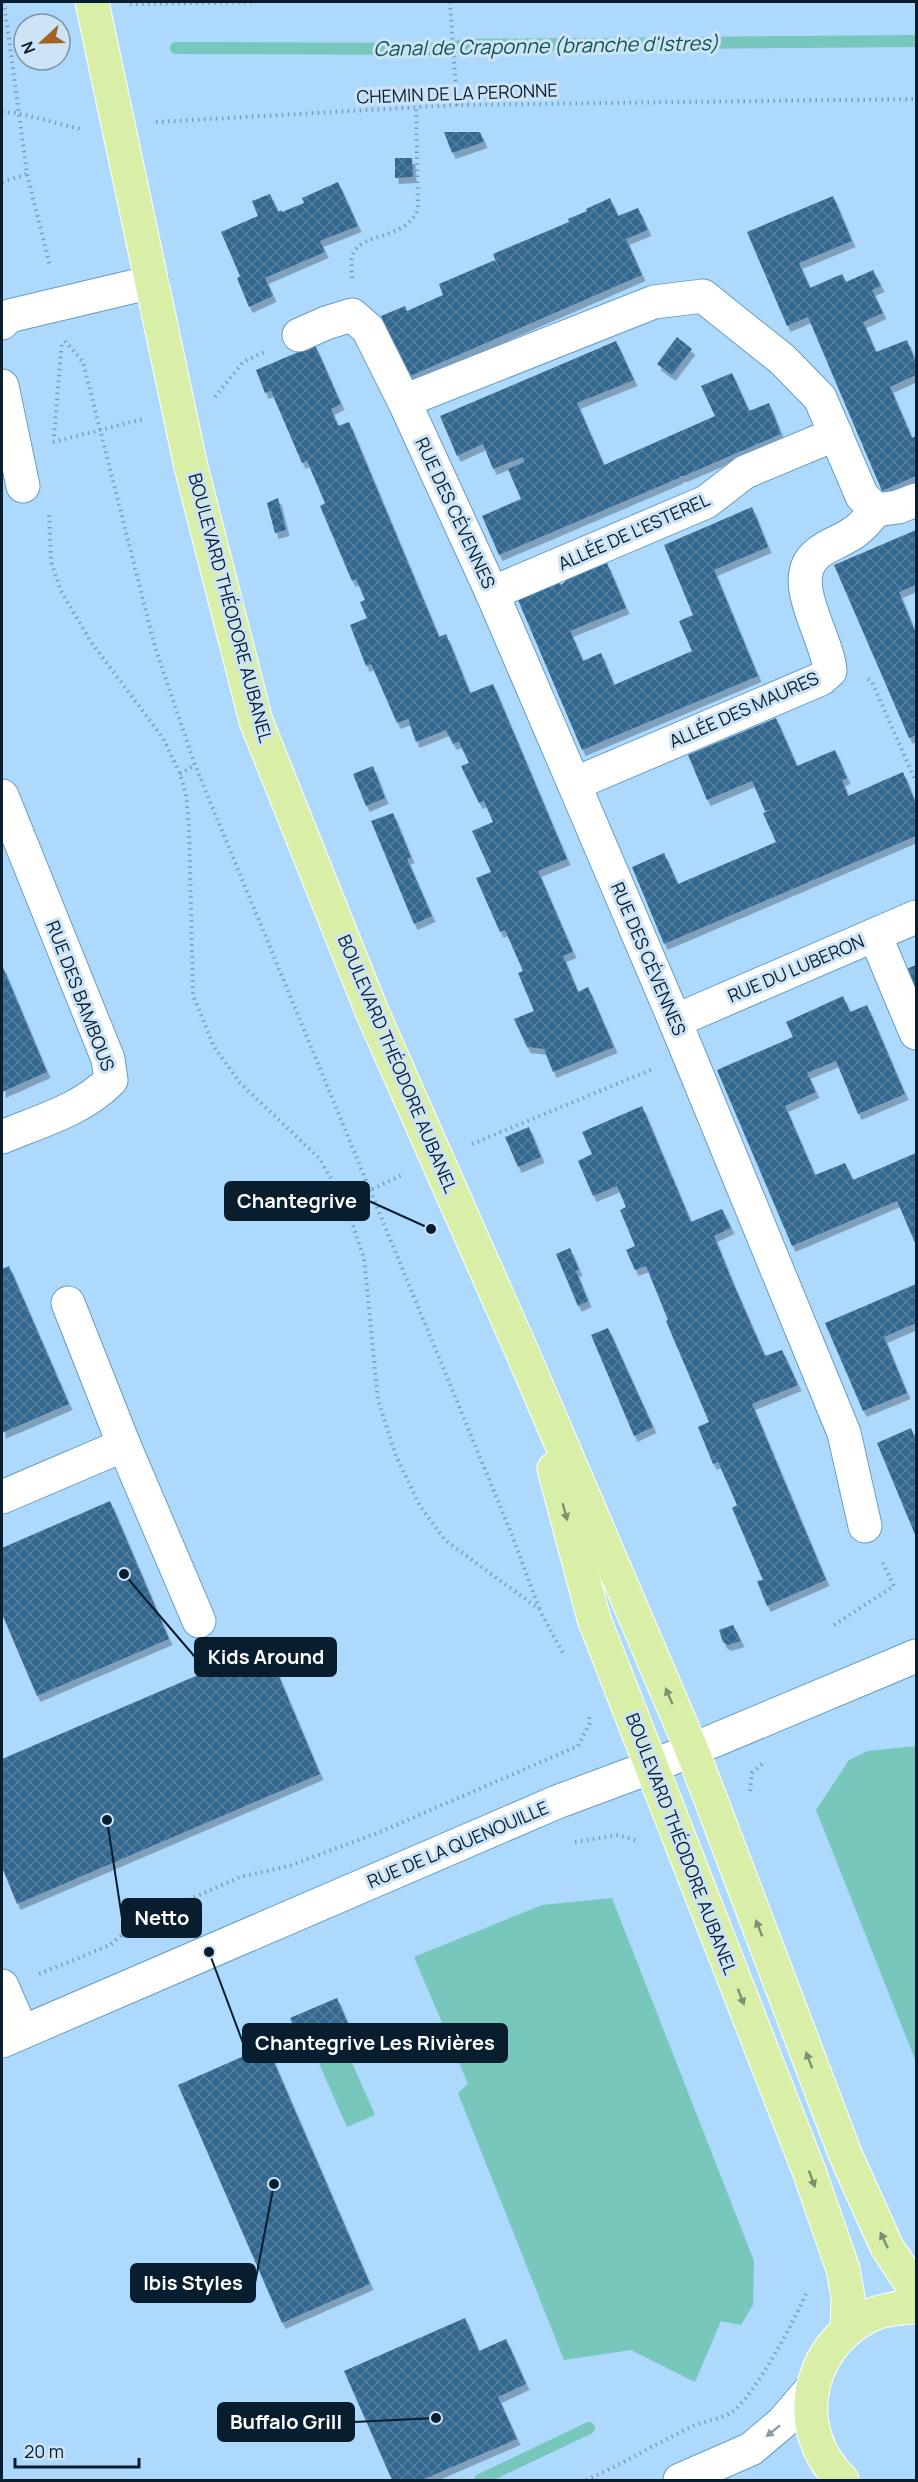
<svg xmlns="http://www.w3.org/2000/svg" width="918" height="2482" font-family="Manrope,sans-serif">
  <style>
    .water { fill: #78c7bc }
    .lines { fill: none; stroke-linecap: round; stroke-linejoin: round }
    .stream { stroke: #78c7bc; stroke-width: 12 }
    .building { fill: url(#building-cross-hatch); filter: url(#shadow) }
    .street-casing { stroke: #669cc7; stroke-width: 35 }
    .secondary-casing { stroke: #669cc7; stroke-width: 35 }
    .primary-casing { stroke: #fff; stroke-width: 35 }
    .path { stroke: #7a9fbe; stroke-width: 4; stroke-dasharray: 1.5 4.5; stroke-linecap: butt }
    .street { stroke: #fff; stroke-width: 33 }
    .secondary { stroke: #fff; stroke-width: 33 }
    .primary { stroke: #d9efa7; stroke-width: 33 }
    .oneway { fill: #7b9171 }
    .oneway2 { fill: #909aa1 }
    .labels { text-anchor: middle; stroke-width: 6; stroke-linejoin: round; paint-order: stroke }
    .street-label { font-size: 18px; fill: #081e2f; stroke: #cde3f6 }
    .water-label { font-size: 20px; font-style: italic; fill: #0e544c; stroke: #cde3f6 }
    .leader { fill: none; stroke: #081e2f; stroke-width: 2 }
    .callout-dot { fill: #081e2f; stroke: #cde3f6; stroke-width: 2 }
    .callout { fill: #081e2f; stroke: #081e2f; stroke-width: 2 }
    .callout-label { font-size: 20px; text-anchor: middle; font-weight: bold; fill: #fff }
  </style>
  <defs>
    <pattern id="building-cross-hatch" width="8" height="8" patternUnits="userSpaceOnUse" patternTransform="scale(1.5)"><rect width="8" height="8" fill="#336890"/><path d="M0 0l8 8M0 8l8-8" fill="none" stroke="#547d9c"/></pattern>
    <filter id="shadow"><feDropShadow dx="3.5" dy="6" stdDeviation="0" flood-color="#0004"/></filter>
  </defs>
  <rect width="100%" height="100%" fill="#add9fd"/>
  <g class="water">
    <polygon points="916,1746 916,2062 816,1810 849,1760 868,1751"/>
    <polygon points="612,1898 754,2261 753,2305 741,2325 721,2321 695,2382 631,2350 564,2360 458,2093 468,2084 414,1957 542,1905"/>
    <polygon points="345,2047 375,2115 347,2127 317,2059"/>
  </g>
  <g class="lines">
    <g class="stream">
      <polyline points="176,48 441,49 466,45 916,41"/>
      <polyline points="480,2480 589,2428"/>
    </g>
  </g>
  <g class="building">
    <polygon points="444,132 480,132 484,142 452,153"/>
    <polygon points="395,158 412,158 413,177 395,178"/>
    <polygon points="338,182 358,226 320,241 325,252 265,278 273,296 249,307 237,278 240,276 221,232 258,216 252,201 270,194 278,212 281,210 282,212 304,203 302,198"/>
    <polygon points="833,196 852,241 799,263 810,288 842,274 846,282 873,270 881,286 872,290 883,313 863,322 876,352 907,340 916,363 916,375 890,387 912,438 916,436 916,476 882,491 808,317 787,326 747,232"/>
    <polygon points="610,198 618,216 638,208 648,230 626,239 642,275 408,377 381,316 405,306 407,311 443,295 439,284 495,260 503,278 493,254 569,222 568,219 587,211 586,209"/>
    <polygon points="677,337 692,349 672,375 657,364"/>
    <polygon points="616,341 634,380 577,403 604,465 715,416 701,386 732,373 749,411 769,403 781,434 684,476 680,476 679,478 499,555 482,516 521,499 508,469 524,462 523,457 493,469 483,444 457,456 440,416"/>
    <polygon points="315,345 341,404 331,409 338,426 349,422 439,637 446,634 470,693 493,684 567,859 538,871 573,952 563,956 578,992 588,987 614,1047 553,1072 544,1049 527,1047 514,1019 534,1011 518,973 523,971 505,930 500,932 476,878 491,872 472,831 493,822 484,801 479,803 461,766 469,763 459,742 453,744 446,730 416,742 408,719 397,723 371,664 366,666 350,625 367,618 360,602 365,600 356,579 352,581 320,506 325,503 307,461 302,463 271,391 265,393 256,370"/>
    <polygon points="278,498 286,530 275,533 267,503"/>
    <polygon points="752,507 768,547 714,570 758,676 582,750 518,600 559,582 561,585 568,579 607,563 626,608 570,631 583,661 601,653 614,685 692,651 679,621 693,615 664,545"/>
    <polygon points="916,530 916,585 899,592 916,634 916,735 909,738 834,565"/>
    <polygon points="776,718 797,766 835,750 847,778 842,780 848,796 903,772 916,804 916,836 664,944 632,867 664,853 678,884 776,842 763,813 775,808 765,811 752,781 707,800 688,755"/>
    <polygon points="373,766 385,798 366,806 353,774"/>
    <polygon points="393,813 411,857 407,859 432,916 414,924 371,821"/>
    <polygon points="2,965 47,1072 2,1092"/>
    <polygon points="916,965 916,993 906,969"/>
    <polygon points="843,996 850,1012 867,1005 905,1094 858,1114 836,1061 807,1073 816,1092 785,1106 815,1175 845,1163 853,1180 916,1153 916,1245 897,1201 792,1246 717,1070 793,1037 786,1022"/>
    <polygon points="642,1106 691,1222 722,1209 731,1228 714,1236 730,1276 765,1356 782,1350 798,1385 752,1404 826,1580 767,1606 757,1581 763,1580 732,1508 737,1505 718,1462 713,1464 698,1427 709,1422 666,1321 668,1320 646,1266 635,1270 626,1250 635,1246 620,1210 626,1207 617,1186 593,1196 578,1161 592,1154 582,1132"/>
    <polygon points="529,1127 541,1157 518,1167 505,1137"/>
    <polygon points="570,1248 579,1270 576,1271 588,1301 578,1306 556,1254"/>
    <polygon points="9,1266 69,1404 2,1433 2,1269"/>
    <polygon points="916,1284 916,1323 884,1337 907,1393 863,1411 825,1323"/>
    <polygon points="608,1328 653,1427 634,1436 591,1335"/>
    <polygon points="911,1428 916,1440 916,1537 877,1443"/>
    <polygon points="110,1501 169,1639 37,1696 2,1614 2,1548"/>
    <polygon points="733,1625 741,1641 728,1645 723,1642 719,1630"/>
    <polygon points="266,1646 320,1774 17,1904 2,1867 2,1759"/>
    <polygon points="337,1998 349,2026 334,2033 329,2023 307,2032 312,2041 302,2046 290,2018"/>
    <polygon points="267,2046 370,2284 282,2323 178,2085"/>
    <polygon points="465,2318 479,2351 506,2339 526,2384 498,2397 517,2439 422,2480 392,2480 344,2371"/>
  </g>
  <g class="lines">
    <g class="street-casing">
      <g id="street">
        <polyline points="2,323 9,316 152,282"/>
        <polyline points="299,335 326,323 352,315 368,329 404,401"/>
        <polyline points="2,386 23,486"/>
        <polyline points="876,510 898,507 916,500"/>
        <polyline points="492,593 706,502 745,472 836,434"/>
        <path d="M574,784L821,679L830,671C828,637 785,580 817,554C827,545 842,541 853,533C862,528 869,518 876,510"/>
        <path d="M2,796L108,1059L111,1080C82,1110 40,1121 2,1137"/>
        <polyline points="875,935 916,1033"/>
        <polyline points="675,1021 916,917"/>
        <polyline points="68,1303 124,1445"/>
        <polyline points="2,1497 124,1445 199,1621"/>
        <polyline points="865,1526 844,1433 675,1021 574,784 492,593 404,401 654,302 703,296 783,360 820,398 862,496 876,510"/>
        <polyline points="651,1767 916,1656"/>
        <polyline points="2,1986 22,2032"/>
        <polyline points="680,2480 751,2449 783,2422 812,2388"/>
      </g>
    </g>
    <g class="secondary-casing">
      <polyline id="secondary" points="2,2041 557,1802 651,1767"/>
    </g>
    <g class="primary-casing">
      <g id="primary">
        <polyline points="92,2 191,467 256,721 373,1014 523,1354 692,1750 846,2156 887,2247 910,2282 916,2288"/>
        <polyline points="554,1469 594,1619 809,2171 843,2269 848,2297 847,2330"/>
        <path d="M842,2480C791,2431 805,2350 867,2317C882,2309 900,2308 916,2307"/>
      </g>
    </g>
    <g class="path">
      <polyline points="4,2 27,174 50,266"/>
      <polyline points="450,2 457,105"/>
      <polyline points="130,4 256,2"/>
      <polyline points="2,112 18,113 80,129"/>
      <polyline points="156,122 457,105 916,99"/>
      <polyline points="2,182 27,174"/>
      <path d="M352,278C352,271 350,260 353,254C362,232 406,240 418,209L416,107"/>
      <polyline points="65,341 83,362 155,647 195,765 512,1535 539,1608"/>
      <polyline points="215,397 243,362 266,351"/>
      <polyline points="54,436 62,341"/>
      <polyline points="53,442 143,419"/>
      <polyline points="49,515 51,562 61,591 91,642 163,738 180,774 186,795 189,826 193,995 214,1047 240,1083 319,1158 345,1202 364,1258 378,1400 396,1456 420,1506 445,1540 539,1609 564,1655"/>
      <polyline points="868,679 872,682 916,782"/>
      <polyline points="180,774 195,765"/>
      <polyline points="472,1144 653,1069"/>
      <polyline points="345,1202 402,1175"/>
      <polyline points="834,1625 894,1586 881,1559"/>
      <polyline points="750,1791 752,1773 762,1764"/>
      <polyline points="575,1842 618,1835 638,1841"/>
      <polyline points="39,1974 110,1945 136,1923 240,1877 289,1866 380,1832 578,1746 590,1723 589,1717"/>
      <path d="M586,2480C623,2464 657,2443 693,2426C705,2421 721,2419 732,2412C754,2397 796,2318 807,2291"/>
    </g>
    <use href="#street" class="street"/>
    <use href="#secondary" class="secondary"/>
    <use href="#primary" class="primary"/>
  </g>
  <defs><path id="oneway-solid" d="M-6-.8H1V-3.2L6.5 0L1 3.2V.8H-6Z" transform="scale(1.5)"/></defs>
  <g class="oneway">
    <use href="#oneway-solid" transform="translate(565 1512) rotate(75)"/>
    <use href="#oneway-solid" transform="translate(669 1696) rotate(-113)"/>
    <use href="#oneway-solid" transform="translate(759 1928) rotate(-111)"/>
    <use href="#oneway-solid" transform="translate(741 1997) rotate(69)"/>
    <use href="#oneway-solid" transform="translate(809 2060) rotate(-111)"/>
    <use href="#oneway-solid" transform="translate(812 2179) rotate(70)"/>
    <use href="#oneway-solid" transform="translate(884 2240) rotate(-115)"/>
  </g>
  <use class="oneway2" href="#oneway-solid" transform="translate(773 2431) rotate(141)"/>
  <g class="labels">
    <g class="street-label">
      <text transform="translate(457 94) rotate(-2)" y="6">CHEMIN DE LA PERONNE</text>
      <text transform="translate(455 513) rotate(65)" y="6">RUE DES CÉVENNES</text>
      <text transform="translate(634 532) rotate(-24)" y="6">ALLÉE DE L'ESTEREL</text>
      <text transform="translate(230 608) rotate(75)" y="6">BOULEVARD THÉODORE AUBANEL</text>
      <text transform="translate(744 710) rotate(-24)" y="6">ALLÉE DES MAURES</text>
      <text transform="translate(648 959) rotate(67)" y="6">RUE DES CÉVENNES</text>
      <text transform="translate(796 969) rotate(-23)" y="6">RUE DU LUBERON</text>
      <text transform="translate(80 996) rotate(69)" y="6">RUE DES BAMBOUS</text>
      <text transform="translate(397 1064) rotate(67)" y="6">BOULEVARD THÉODORE AUBANEL</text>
      <text transform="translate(681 1844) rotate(69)" y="6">BOULEVARD THÉODORE AUBANEL</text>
      <text transform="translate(458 1845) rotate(-23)" y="6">RUE DE LA QUENOUILLE</text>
    </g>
    <g class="water-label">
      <text transform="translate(546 46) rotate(-1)" y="7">Canal de Craponne (branche d'Istres)</text>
    </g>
  </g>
  <path class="leader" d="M431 1229L369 1201M124 1574L195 1657M107 1820L122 1918M209 1952L243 2043M274 2184L255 2283M436 2418L354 2422"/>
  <g class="callout-dot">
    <circle cx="431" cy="1229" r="6"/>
    <circle cx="124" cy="1574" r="6"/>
    <circle cx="107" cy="1820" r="6"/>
    <circle cx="209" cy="1952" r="6"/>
    <circle cx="274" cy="2184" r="6"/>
    <circle cx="436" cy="2418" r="6"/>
  </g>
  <g class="callout">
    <rect x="225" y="1182" width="144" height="38" rx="6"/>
    <rect x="195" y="1638" width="141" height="38" rx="6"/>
    <rect x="122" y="1899" width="79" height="38" rx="6"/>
    <rect x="243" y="2024" width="264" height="38" rx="6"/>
    <rect x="131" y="2264" width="124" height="38" rx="6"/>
    <rect x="218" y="2403" width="136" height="38" rx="6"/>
  </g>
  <g class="callout-label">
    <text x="297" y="1208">Chantegrive</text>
    <text x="266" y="1664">Kids Around</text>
    <text x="162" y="1925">Netto</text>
    <text x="375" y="2050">Chantegrive Les Rivières</text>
    <text x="193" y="2290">Ibis Styles</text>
    <text x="286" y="2429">Buffalo Grill</text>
  </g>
  <rect width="918" height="2482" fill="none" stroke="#081e2f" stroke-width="6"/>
  <g transform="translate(42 42) rotate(248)"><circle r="28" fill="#cde3f6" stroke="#7e94a6" stroke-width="1.5"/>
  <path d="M0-4.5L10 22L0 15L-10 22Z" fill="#a06526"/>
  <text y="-9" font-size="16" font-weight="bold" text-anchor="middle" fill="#081e2f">N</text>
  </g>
  <path d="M15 2458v9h124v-9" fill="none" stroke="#081e2f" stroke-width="3"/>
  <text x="24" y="2458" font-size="18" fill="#081e2f" stroke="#cde3f6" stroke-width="4.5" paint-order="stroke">20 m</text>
</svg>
